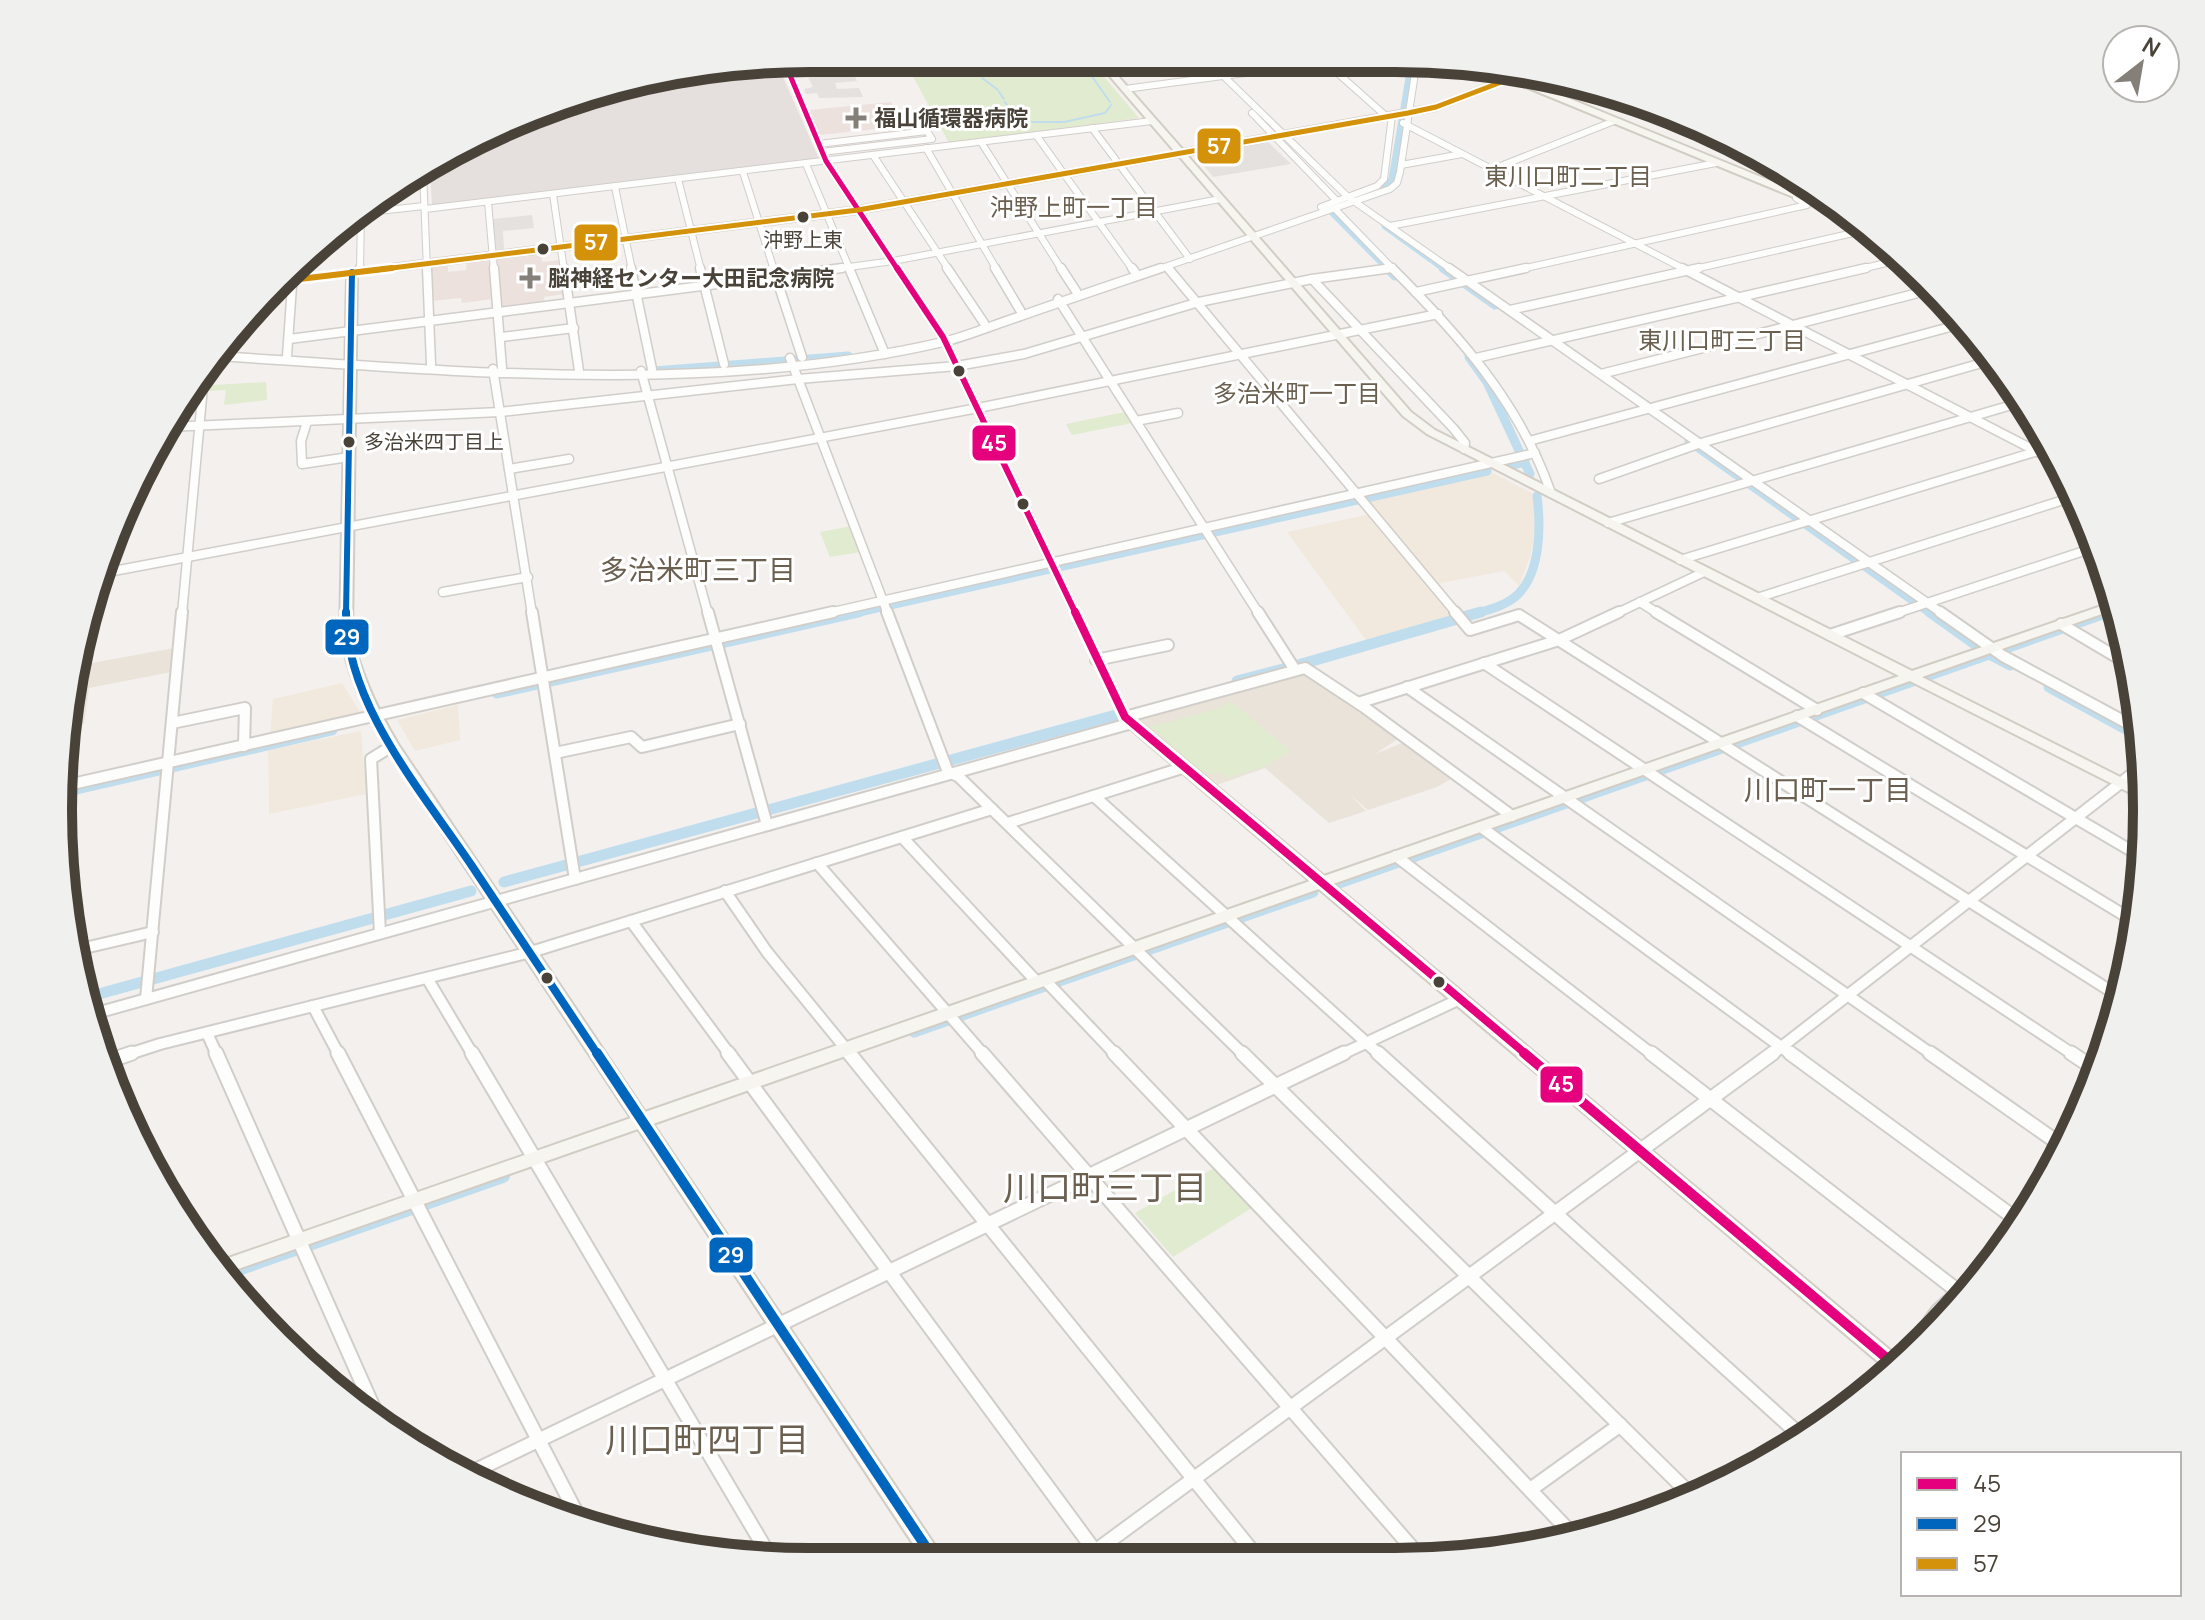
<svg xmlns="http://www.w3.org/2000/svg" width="2205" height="1620" font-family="Manrope,'Noto Sans JP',sans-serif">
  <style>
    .commercial { fill: #f1e9de }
    .industrial { fill: #e5e0dd }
    .education { fill: #e9e3d9 }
    .medical { fill: #ede1de }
    .green { fill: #e1ebcf }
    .parking { fill: #e5e1de }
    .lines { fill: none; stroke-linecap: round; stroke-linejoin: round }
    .stream { stroke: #c0ddee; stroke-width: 2 }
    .canal-far3 { stroke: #c0ddee; stroke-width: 7 }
    .canal-far2 { stroke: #c0ddee; stroke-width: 9 }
    .canal-far1 { stroke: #c0ddee; stroke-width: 11 }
    .canal { stroke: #c0ddee; stroke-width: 14 }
    .street-far3-casing { stroke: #d1ceca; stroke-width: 8 }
    .street-far2-casing { stroke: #d1ceca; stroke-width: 11 }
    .street-far1-casing { stroke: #d1ceca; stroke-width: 14 }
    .street-casing { stroke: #d1ceca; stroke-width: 17 }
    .secondary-casing { stroke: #d2cdc4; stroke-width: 4 }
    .street-far3 { stroke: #fdfdfc; stroke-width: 6 }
    .street-far2 { stroke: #fdfdfc; stroke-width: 8 }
    .street-far1 { stroke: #fdfdfc; stroke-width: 10 }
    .street { stroke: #fdfdfc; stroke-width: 13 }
    .secondary { fill: #f7f5f0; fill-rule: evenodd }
    .bus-1-far3-casing { stroke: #fff; stroke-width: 9 }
    .bus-1-far2-casing { stroke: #fff; stroke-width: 11 }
    .bus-1-far1-casing { stroke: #fff; stroke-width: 14 }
    .bus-1-casing { stroke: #fff; stroke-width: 16 }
    .bus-2-far2-casing { stroke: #fff; stroke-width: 11 }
    .bus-2-far1-casing { stroke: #fff; stroke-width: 14 }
    .bus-2-casing { stroke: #fff; stroke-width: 16 }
    .bus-3-far1-casing { stroke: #fff; stroke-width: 9 }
    .bus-3-casing { stroke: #fff; stroke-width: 11 }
    .bus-1-far3 { stroke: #e5007d; stroke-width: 5 }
    .bus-1-far2 { stroke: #e5007d; stroke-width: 6 }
    .bus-1-far1 { stroke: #e5007d; stroke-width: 8 }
    .bus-1 { stroke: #e5007d; stroke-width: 10 }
    .bus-2-far2 { stroke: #0065bd; stroke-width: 6 }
    .bus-2-far1 { stroke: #0065bd; stroke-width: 8 }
    .bus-2 { stroke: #0065bd; stroke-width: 10 }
    .bus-3-far1 { stroke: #d4920b; stroke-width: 5 }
    .bus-3 { stroke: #d4920b; stroke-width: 6 }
    .poi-dot { fill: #847f78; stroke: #fff; stroke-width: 3 }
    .bus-dot { fill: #494239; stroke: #fff; stroke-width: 3 }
    .labels { text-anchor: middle; stroke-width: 6; stroke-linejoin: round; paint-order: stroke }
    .far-bus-label { font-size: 20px; fill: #494239; stroke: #fff }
    .far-poi-label { font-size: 22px; font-weight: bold; fill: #494239; stroke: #fff; text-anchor: start }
    .far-neighbourhood-label { font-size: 24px; fill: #6b6050; stroke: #fff }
    .neighbourhood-label { font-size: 28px; fill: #6b6050; stroke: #fff }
    .near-neighbourhood-label { font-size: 34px; fill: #6b6050; stroke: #fff }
    .rim { fill: none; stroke: #494239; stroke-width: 10 }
    .line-badge { stroke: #fff; stroke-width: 3 }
    .badge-label { font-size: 22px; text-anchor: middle; font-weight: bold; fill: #fff }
  </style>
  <rect width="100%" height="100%" fill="#f3f0ed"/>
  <g class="commercial">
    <polygon points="1491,472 1534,494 1536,528 1530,557 1519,586 1504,571 1436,584 1460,615 1368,643 1287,532 1375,513 1366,501"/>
    <polygon points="342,683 361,714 270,736 273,699"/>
    <polygon points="458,705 460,740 415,751 397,720"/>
    <polygon points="361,731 366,794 269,814 268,750"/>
  </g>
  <polygon class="industrial" points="779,68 819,159 432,205 430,167 615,84"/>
  <g class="education">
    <polygon points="93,643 92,663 174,648 171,672 89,688 84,724 70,726 72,664 78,646"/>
    <polygon points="1304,671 1401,737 1375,754 1407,741 1455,777 1437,787 1368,810 1349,794 1366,811 1329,823 1265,768 1214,786 1137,720"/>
  </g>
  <g class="medical">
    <polygon points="891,102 903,126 820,135 809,110"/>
    <polygon points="541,253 542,262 560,260 564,294 544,297 545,305 500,310 496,258"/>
    <polygon points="490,258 493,299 462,303 461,298 430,301 429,267 448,265 448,272 466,270 467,261"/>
  </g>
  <g class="green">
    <polygon points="903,58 1089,59 1139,118 949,143"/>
    <polygon points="266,382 267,400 224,405 226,390 197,392 198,386"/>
    <polygon points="1125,412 1132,423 1072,435 1066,424"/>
    <polygon points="857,525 867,551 830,557 820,532"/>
    <polygon points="1231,701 1291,751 1263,767 1228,778 1219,772 1212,775 1200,770 1150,727 1217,709"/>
    <polygon points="1221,1164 1258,1204 1173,1257 1135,1213"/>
  </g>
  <g class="parking">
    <polygon points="810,58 846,58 857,81 835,83 837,89 859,88 863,97 819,98 817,93 806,94 804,89 813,87 805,71 796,71 792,60"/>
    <polygon points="1267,141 1291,164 1213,177 1194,154"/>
    <polygon points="532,215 534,228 503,231 504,249 494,250 493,219"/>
  </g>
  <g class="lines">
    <g class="stream">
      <polyline points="1078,68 1087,72"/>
      <polyline points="1091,75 1110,102"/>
      <polyline points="982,78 998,90"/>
      <polyline points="999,92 1004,99"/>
      <polyline points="1005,102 1010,110 1009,115"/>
      <polyline points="1011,118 1015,122"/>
      <polyline points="1021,122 1025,123"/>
      <polyline points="1032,122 1064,122 1105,113 1111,105"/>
    </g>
    <g class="canal-far3">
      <polyline points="1367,194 1385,187 1392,179 1412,60"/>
      <polyline points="1328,208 1389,270"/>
      <polyline points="1385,226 1446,270"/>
    </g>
    <g class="canal-far2">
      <polyline points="1387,268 1395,276"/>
      <polyline points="1443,268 1495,305"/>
      <polyline points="1469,357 1487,382 1530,474"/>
      <polyline points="654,371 848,356"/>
      <polyline points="1689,441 1932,614"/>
      <polyline points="1512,465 1525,462"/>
      <polyline points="850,614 1487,471"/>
      <path d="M1474,614C1488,610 1504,606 1515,597C1541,575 1541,527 1537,496"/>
      <polyline points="2102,614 2119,608"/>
    </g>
    <g class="canal-far1">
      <polyline points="1930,612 1989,654 2010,665"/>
      <polyline points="1463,617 1481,612"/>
      <polyline points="1298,665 1454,620"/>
      <polyline points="1237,681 1287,668"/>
      <polyline points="2049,687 2142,738"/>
      <polyline points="497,693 859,612"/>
      <polyline points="68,791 332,730"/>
      <polyline points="504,882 1116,715"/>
      <polyline points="1339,883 2108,612"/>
      <polyline points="88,997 471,891"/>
      <polyline points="914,1032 1313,892"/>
    </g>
    <polyline class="canal" points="221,1275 503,1176"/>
    <g class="street-far3-casing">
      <g id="street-far3">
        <polyline points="1206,59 1348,197 1452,270"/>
        <polyline points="784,61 826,161 898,270"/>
        <polyline points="1324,61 1387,117"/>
        <polyline points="1125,89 1350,59"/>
        <polyline points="1252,113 1337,201"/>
        <polyline points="1403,123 1686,270"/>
        <polyline points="1092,128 1190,259"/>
        <polyline points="1036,135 1133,270"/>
        <polyline points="981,142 1062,270"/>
        <polyline points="819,144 927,131 932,139 822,152"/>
        <polyline points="926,148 997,270"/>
        <polyline points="873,155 949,270"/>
        <polyline points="806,164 850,270"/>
        <polyline points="1401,165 1462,154"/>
        <polyline points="1493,169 1614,121"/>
        <polyline points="423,171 427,270"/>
        <polyline points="743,172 774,270"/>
        <polyline points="678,179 701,270"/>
        <polyline points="615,187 632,270"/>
        <polyline points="553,194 564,270"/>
        <polyline points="488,202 494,270"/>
        <polyline points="1321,207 1377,186 1384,179 1392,116"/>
        <polyline points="425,209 1152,121"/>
        <polyline points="1335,209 1394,270"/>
        <polyline points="360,213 424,206"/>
        <polyline points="1390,226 1716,163"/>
        <polyline points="1168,267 1170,270"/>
        <polyline points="360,270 361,212"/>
        <polyline points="827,270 893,261 1220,199"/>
        <polyline points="1156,270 1390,189 1397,183 1400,172 1417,60"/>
        <polyline points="1381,270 1392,268"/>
        <polyline points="1517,270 1807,205 1796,198 1797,195"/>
        <polyline points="1690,270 1862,231"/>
        <polyline points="1857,270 1894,261"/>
      </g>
    </g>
    <g class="street-far2-casing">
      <g id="street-far2">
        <polyline points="427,268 431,364"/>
        <polyline points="494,268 502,368"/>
        <polyline points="564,268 579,371"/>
        <polyline points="631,268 652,369"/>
        <polyline points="700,268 724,364"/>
        <polyline points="773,268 802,357"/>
        <polyline points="849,268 885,354"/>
        <polyline points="897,268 943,337 1076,614"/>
        <polyline points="947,268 984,323"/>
        <polyline points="995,268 1020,310"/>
        <polyline points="1061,268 1076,291"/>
        <polyline points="1132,268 1135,272"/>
        <polyline points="1168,268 1457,614"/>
        <path d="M1392,268C1458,334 1520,403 1551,493"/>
        <polyline points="1449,268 1943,614"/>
        <polyline points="1682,268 2061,464"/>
        <polyline points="360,271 360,268"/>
        <polyline points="1312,279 1454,429 1465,443 1464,449"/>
        <polyline points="1416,292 1526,268"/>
        <polyline points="1058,299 1259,614"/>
        <polyline points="1510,310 1699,268"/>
        <polyline points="502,337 574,328"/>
        <polyline points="289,339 842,268"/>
        <path d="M217,356C452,371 712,396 943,342C968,336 993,325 1018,317C1066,300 1114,284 1161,268"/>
        <polyline points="287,356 293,272"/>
        <polyline points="790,358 888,614"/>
        <polyline points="1476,358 1866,268"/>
        <polyline points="493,369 532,614"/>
        <polyline points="641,371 708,614"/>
        <polyline points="1601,374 1926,291"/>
        <polyline points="1136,421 1178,413"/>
        <polyline points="307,422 301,441 302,464 349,457"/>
        <polyline points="169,427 500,412 798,379 957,366 1024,354 1199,302 1312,279 1392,268"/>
        <polyline points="1529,441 1961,324"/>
        <polyline points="509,469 569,459"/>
        <polyline points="1599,479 1701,443 1996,359"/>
        <polyline points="1608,523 2022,402"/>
        <polyline points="1680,560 2051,447"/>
        <polyline points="103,573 978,408 1438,314"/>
        <polyline points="443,592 528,577"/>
        <polyline points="1757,598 2076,496"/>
        <polyline points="1640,602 1659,614"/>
        <polyline points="182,614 204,376"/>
        <polyline points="824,614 1535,453"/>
        <polyline points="1615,614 1704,572"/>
        <polyline points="1894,614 2096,547"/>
      </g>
    </g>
    <g class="street-far1-casing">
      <g id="street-far1">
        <polyline points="532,612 575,879"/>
        <polyline points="708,612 767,825"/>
        <polyline points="887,612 948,772 958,776 1244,1055"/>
        <polyline points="1258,612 1295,670"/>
        <polyline points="1455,612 1470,630 1519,615 2120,997"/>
        <polyline points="1656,612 1817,710"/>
        <polyline points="1940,612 2003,656 2140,730"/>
        <polyline points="2061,624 2130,665"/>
        <polyline points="1830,635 1900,612"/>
        <polyline points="1096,660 1168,645"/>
        <polyline points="1484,663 2074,1055"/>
        <polyline points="1407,687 1933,1055"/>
        <polyline points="1863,693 2142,857"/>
        <polyline points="1358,703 1559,640 1619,612"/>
        <polyline points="1797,716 2137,923"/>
        <polyline points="1125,717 1305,668 1364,707 1512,816"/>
        <polyline points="172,723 245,708 244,746"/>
        <polyline points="555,753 631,737 642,747 740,724"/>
        <polyline points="68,785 833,612"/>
        <polyline points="1094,796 1380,1055"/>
        <polyline points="1008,823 1185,767"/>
        <polyline points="1481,827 1792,1055"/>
        <polyline points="902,837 1036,981"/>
        <polyline points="1396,856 1653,1055"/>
        <polyline points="817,863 984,1055"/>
        <polyline points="725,891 767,952 851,1055"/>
        <polyline points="631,921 730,1055"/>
        <polyline points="380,933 371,759 392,746"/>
        <polyline points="76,950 153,932"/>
        <polyline points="427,978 473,1055"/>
        <polyline points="1044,979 1116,1055"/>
        <polyline points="146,999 182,612"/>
        <polyline points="313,1006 339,1055"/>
        <polyline points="93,1014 1132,723 1125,717 1075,612"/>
        <polyline points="207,1033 217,1055"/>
        <polyline points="126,1055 160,1044 531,952 992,809"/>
        <polyline points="1340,1055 1460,999"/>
        <polyline points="1771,1055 2145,764"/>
      </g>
    </g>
    <g class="street-casing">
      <g id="street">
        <polyline points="216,1053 381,1425"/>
        <polyline points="338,1053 582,1524"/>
        <polyline points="472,1053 772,1560"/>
        <polyline points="728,1053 1100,1558"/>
        <polyline points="849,1053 1257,1557"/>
        <polyline points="982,1053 1419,1556"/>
        <polyline points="1114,1053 1572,1534"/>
        <polyline points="1242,1053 1694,1498"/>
        <polyline points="1378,1053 1801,1436"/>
        <polyline points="1651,1053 1959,1292"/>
        <polyline points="1790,1053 2020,1222"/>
        <polyline points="1930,1053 2064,1147"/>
        <polyline points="2071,1053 2098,1071"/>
        <polyline points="106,1062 132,1053"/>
        <polyline points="1905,1358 1938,1311 1990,1264"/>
        <polyline points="464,1476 1344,1053"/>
        <polyline points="1531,1489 1620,1425"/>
        <polyline points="1086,1558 1773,1053"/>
      </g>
    </g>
    <g class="secondary-casing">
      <path id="secondary" d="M1095,59H1103L1183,150L1434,105L1504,78L1475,65L1492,68L1511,75L1520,72L1529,74L1519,78L1839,209L1847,217H1842L1511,81L1436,110L1187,155L1411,412L1435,430L1912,671L2116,601L2119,608L1922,677L2144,789V800L1910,681L1333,884L1902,1360L1890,1372L1319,889L653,1124L944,1559H923L638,1129L221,1275L211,1264L631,1118L387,749C365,713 348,676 340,634L347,276L280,283L286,278L858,207L1175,152ZM1179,156L1403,416L1427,434L1899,676L1324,876L1137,720H1127L1125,723L1127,726L1310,881L645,1112L398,744C377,709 360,674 352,634L357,275L858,213Z"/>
    </g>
    <use href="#street-far3" class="street-far3"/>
    <use href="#street-far2" class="street-far2"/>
    <use href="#street-far1" class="street-far1"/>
    <use href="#street" class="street"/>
    <use href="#secondary" class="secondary"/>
    <g class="bus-1-far3-casing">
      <polyline id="bus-1-far3" points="784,61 826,161 898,270"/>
    </g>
    <g class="bus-1-far2-casing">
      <polyline id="bus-1-far2" points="897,268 943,337 1076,614"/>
    </g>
    <g class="bus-1-far1-casing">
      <polyline id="bus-1-far1" points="1075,612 1125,717 1527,1055"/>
    </g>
    <g class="bus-1-casing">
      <polyline id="bus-1" points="1524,1053 1896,1366"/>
    </g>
    <g class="bus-2-far2-casing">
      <polyline id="bus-2-far2" points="346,614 352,272"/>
    </g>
    <g class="bus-2-far1-casing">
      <path id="bus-2-far1" d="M346,612C345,703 423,793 472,866C514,929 556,992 598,1055"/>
    </g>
    <g class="bus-2-casing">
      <polyline id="bus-2" points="597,1053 934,1559"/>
    </g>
    <g class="bus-3-far1-casing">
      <polyline id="bus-3-far1" points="376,270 858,210 1408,113 1436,107 1525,73"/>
    </g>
    <g class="bus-3-casing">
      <polyline id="bus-3" points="283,281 392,268"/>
    </g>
    <use href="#bus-1-far3" class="bus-1-far3"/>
    <use href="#bus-1-far2" class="bus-1-far2"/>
    <use href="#bus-1-far1" class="bus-1-far1"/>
    <use href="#bus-1" class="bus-1"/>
    <use href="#bus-2-far2" class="bus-2-far2"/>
    <use href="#bus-2-far1" class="bus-2-far1"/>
    <use href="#bus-2" class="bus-2"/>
    <use href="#bus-3-far1" class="bus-3-far1"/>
    <use href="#bus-3" class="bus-3"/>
  </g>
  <g class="poi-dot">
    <path d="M852 106h8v8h8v8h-8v8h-8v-8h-8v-8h8z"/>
    <path d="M526 266h8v8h8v8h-8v8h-8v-8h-8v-8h8z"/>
  </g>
  <g class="bus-dot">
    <circle cx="803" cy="217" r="7"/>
    <circle cx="543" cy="249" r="7"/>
    <circle cx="959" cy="371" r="7"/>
    <circle cx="349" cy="442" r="7"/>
    <circle cx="1023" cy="504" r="7"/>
    <circle cx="547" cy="978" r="7"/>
    <circle cx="1439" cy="982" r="7"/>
  </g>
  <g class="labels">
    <g class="far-bus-label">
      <text x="803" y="247">沖野上東</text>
      <text x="364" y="449" text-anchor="start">多治米四丁目上</text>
    </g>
    <g class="far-poi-label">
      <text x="874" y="126">福山循環器病院</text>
      <text x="548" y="286">脳神経センター大田記念病院</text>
    </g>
    <g class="far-neighbourhood-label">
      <text x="1568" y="185">東川口町二丁目</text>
      <text x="1074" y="216">沖野上町一丁目</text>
      <text x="1722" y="349">東川口町三丁目</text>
      <text x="1297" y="402">多治米町一丁目</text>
    </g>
    <g class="neighbourhood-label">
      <text x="698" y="580">多治米町三丁目</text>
      <text x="1828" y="800">川口町一丁目</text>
    </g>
    <g class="near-neighbourhood-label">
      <text x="1105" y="1200">川口町三丁目</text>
      <text x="707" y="1452">川口町四丁目</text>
    </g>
  </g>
  <path d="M0 0H2205V1620H0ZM810 72H1395A738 738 0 0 1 2133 810V810A738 738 0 0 1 1395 1548H810A738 738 0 0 1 72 810V810A738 738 0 0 1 810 72Z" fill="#f0f0ef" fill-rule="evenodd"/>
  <path class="rim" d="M810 72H1395A738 738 0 0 1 2133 810V810A738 738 0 0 1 1395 1548H810A738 738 0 0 1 72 810V810A738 738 0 0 1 810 72Z"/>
  <g class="line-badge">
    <rect x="1196" y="127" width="46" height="38" rx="8" fill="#d4920b"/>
    <rect x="573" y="223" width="46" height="39" rx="8" fill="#d4920b"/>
    <rect x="971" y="424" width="46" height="38" rx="8" fill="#e5007d"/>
    <rect x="324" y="618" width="46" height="38" rx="8" fill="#0065bd"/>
    <rect x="1539" y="1065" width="45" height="39" rx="8" fill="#e5007d"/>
    <rect x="708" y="1236" width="46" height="38" rx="8" fill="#0065bd"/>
  </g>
  <g class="badge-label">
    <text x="1219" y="154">57</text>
    <text x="596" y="250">57</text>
    <text x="994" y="451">45</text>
    <text x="347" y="645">29</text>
    <text x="1561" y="1092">45</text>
    <text x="731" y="1263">29</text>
  </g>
  <rect x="1901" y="1452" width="280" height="144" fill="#ffffff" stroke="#b6b3b0" stroke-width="2"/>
  <rect x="1917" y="1478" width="40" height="12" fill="#e5007d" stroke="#b6b3b0" stroke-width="2"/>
  <text x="1973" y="1492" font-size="24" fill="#494239">45</text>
  <rect x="1917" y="1518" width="40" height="12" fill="#0065bd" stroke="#b6b3b0" stroke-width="2"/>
  <text x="1973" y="1532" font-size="24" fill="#494239">29</text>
  <rect x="1917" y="1558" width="40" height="12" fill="#d4920b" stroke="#b6b3b0" stroke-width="2"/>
  <text x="1973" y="1572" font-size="24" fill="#494239">57</text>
  <g transform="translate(2141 64) rotate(31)"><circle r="38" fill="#ffffff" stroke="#b6b3b0" stroke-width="2"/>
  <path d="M0-6L14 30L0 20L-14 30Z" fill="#847f78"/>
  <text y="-12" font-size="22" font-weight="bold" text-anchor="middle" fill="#494239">N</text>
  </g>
</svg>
